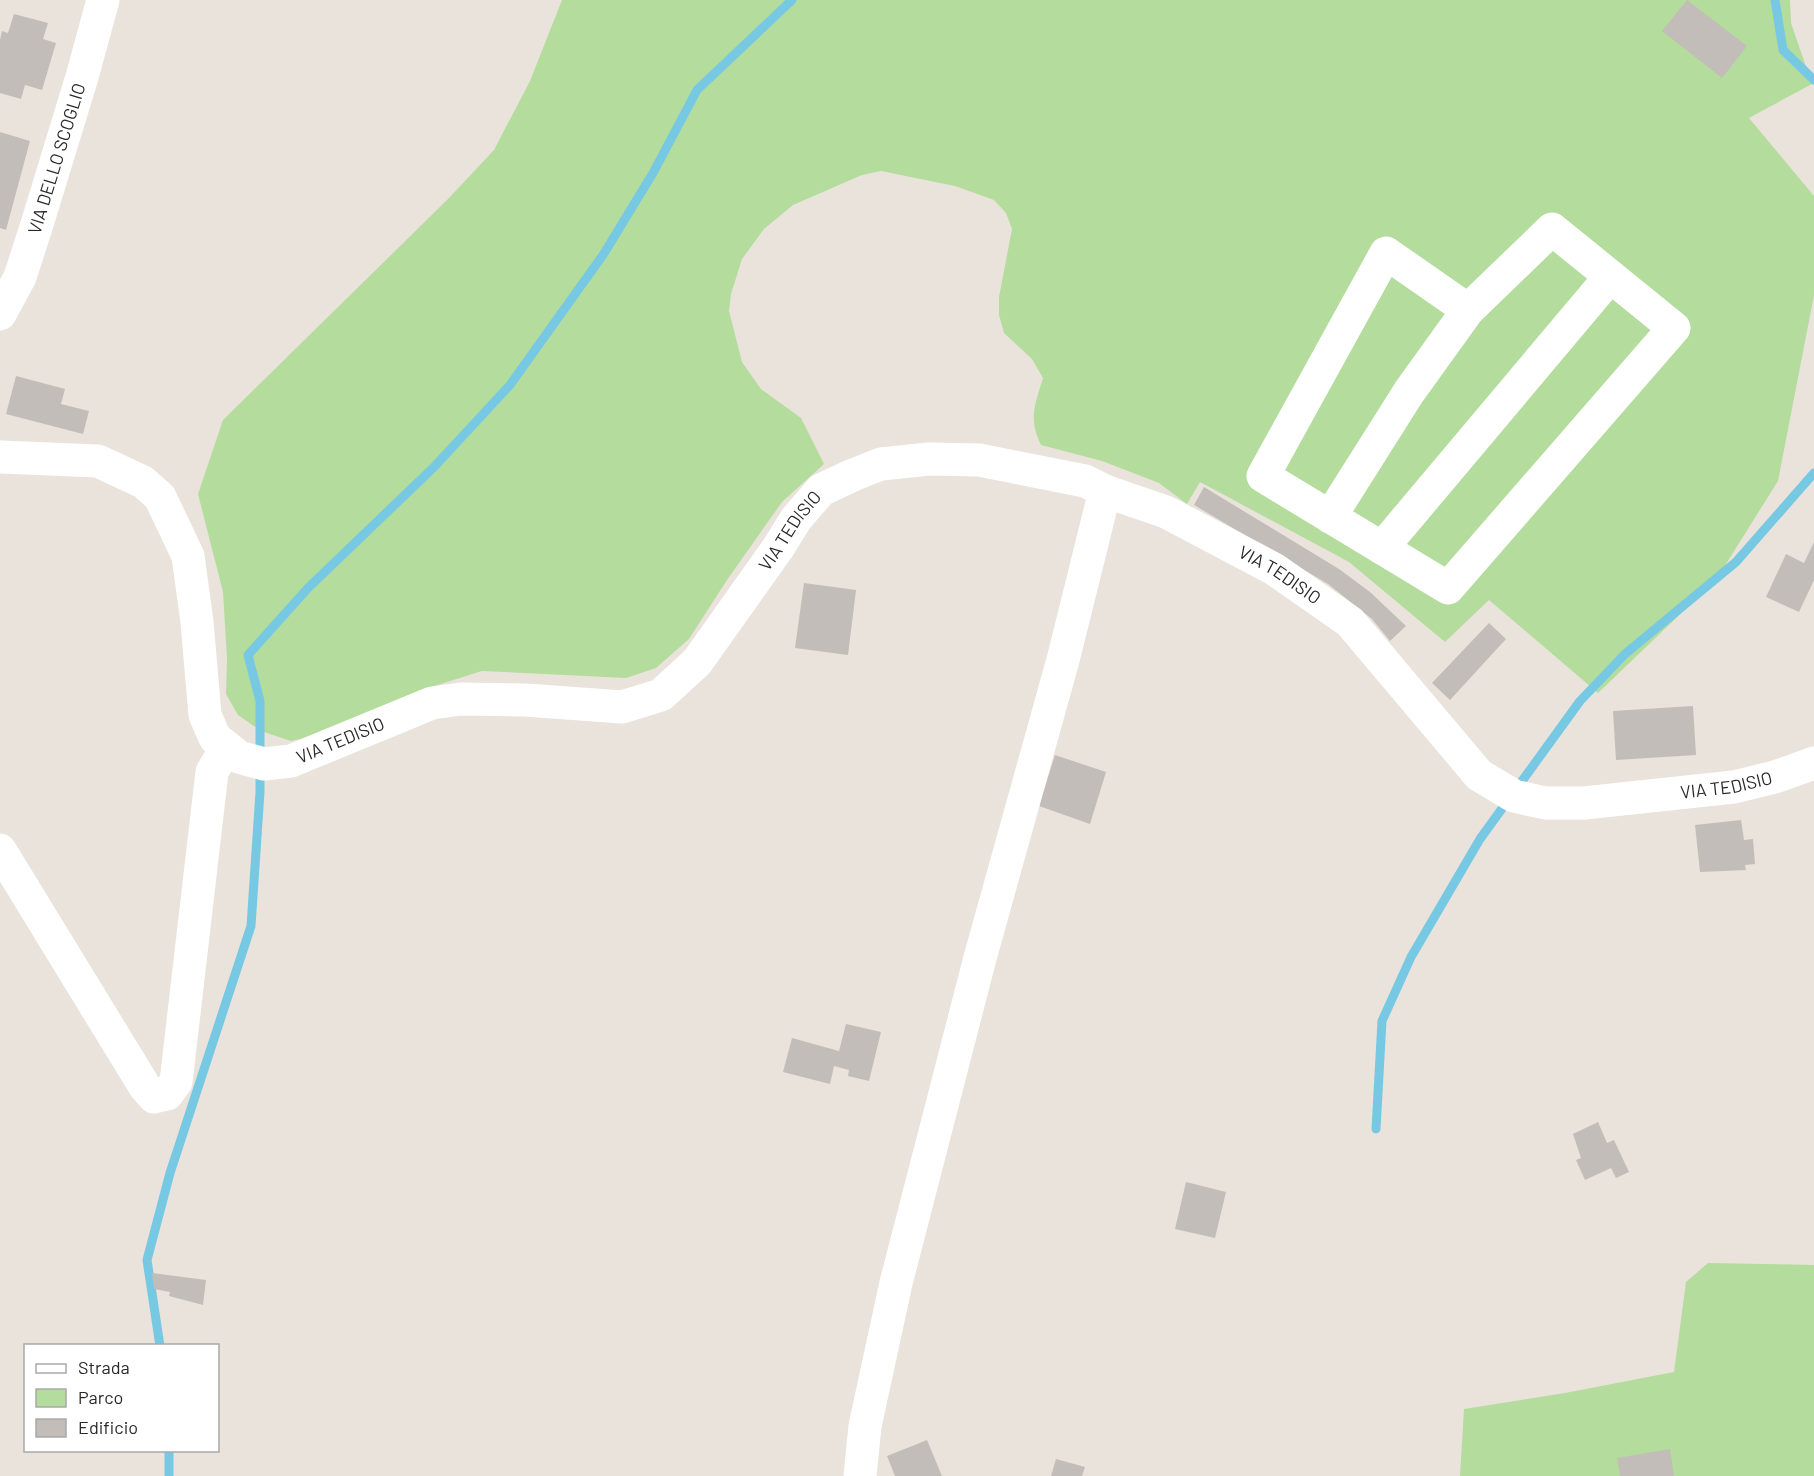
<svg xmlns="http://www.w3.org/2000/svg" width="1814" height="1476" font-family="Barlow,sans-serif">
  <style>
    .green { fill: #b4dc9d }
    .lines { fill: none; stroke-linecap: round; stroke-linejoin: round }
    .stream { stroke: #77c9e3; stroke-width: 9 }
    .building { fill: #c2bdb8 }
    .minor { stroke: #fff; stroke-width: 33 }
    .labels { text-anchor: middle; stroke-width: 4.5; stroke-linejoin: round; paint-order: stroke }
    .street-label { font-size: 18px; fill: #292929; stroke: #fff }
  </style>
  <rect width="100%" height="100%" fill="#eae3dc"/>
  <g class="green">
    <path d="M562,0H1790L1791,23L1812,84L1749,118L1814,196V295L1778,481L1716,580L1598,693L1489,600L1445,642L1349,562L1200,482L1187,504L1159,483L1102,461L1041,445C1028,418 1035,405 1043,378L1032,359L1004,333L999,315V297L1012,229L1006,213L994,200L955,186L881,171L862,175L793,205L764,229L742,259L731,294L729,311L742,362L761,389L801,418L824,464L782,502L727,580L689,639L656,668L626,678L482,671L428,688L343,730L291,741L261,731L238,715L226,694L227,659L223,592L198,494L223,420L448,199L494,150L530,81Z"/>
    <polygon points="1708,1263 1814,1265 1814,1476 1460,1476 1464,1409 1565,1393 1674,1372 1686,1282"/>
  </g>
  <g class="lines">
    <g class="stream">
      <polyline points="1775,0 1783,50 1814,80"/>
      <polyline points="1376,1129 1382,1021 1411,957 1480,839 1580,701 1625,654 1736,562 1814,473"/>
      <polyline points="160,1346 147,1260 170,1173 251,926 260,792 260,701 248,655 308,588 434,467 510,385 603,255 653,173 697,90 792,0"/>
      <polyline points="169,1450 169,1476"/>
    </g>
  </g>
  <g class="building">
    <polygon points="1687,0 1747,46 1722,78 1662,31"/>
    <polygon points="14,14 48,23 43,39 56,43 42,90 25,85 21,99 0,93 0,40 2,31 8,33"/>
    <polygon points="0,132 30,141 6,230 0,228"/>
    <polygon points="16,376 65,389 61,404 89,411 83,434 6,414"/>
    <polygon points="1204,487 1339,569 1370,592 1406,626 1390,641 1372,619 1328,584 1194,505"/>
    <polygon points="1814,542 1814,580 1799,612 1766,597 1786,554 1804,563"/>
    <polygon points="804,583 856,590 848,655 795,648"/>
    <polygon points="1489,623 1506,639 1450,700 1432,683"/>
    <polygon points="1693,706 1696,755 1616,760 1613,711"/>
    <polygon points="1055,755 1106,772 1090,824 1039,806"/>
    <polygon points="1741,820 1744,840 1753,839 1755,864 1745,865 1746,870 1700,872 1695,825"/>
    <polygon points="846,1024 881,1032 869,1081 848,1076 849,1070 834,1066 830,1084 783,1072 792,1038 839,1051"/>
    <polygon points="1598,1122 1607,1143 1614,1140 1629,1172 1616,1178 1611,1168 1585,1180 1576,1160 1581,1158 1573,1134"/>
    <polygon points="1186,1182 1226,1192 1215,1238 1175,1229"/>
    <polygon points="152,1273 206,1280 203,1305 169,1296 170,1292 154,1289"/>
    <polygon points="927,1440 942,1476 895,1476 887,1456"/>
    <polygon points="1670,1449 1674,1476 1620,1476 1617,1458"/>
    <polygon points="1056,1459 1085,1467 1082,1476 1051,1476"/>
  </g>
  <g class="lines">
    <g class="minor">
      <path id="s1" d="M0,314L20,277L38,221L82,77L103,0"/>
      <path id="s2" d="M0,457L98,461L143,482L160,497L188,556L197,622L205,715L215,738L239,757L264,764L291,761L432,703L461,699L525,700L622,707L661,695L697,662L778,548L796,519L821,490L853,475L881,464L929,459L979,460L1085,481L1105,491L1166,512L1274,569L1350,622L1479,775L1514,796L1545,803H1584L1734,787L1775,777L1814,763"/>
      <polyline points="1330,517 1409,392 1468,310 1552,229 1674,328 1448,588 1263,476 1386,253 1468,310"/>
      <polyline points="1382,548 1610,277"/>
      <polyline points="0,850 145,1087 154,1097 167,1094 176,1082 212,772 226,748"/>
      <polyline points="860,1476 865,1426 896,1283 980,958 1063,660 1105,491"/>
    </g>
  </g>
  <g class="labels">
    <g class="street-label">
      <text dy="6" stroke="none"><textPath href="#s1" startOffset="166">VIA DELLO SCOGLIO</textPath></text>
      <text dy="6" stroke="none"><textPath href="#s2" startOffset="1098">VIA TEDISIO</textPath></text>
      <text dy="6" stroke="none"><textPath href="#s2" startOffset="1638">VIA TEDISIO</textPath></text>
      <text dy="6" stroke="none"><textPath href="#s2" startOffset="558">VIA TEDISIO</textPath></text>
      <text dy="6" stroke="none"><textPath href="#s2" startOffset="2178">VIA TEDISIO</textPath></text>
    </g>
  </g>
  <rect x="24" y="1344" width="195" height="108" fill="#ffffff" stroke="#a9a9a9" stroke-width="1.5"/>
  <rect x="36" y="1364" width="30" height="9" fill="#ffffff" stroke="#a9a9a9" stroke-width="1.5"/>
  <text x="78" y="1374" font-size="18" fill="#292929">Strada</text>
  <rect x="36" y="1389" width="30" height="18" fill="#b4dc9d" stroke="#a9a9a9" stroke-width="1.5"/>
  <text x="78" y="1404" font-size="18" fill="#292929">Parco</text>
  <rect x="36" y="1419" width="30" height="18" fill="#c2bdb8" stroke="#a9a9a9" stroke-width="1.5"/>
  <text x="78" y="1434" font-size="18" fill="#292929">Edificio</text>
</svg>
